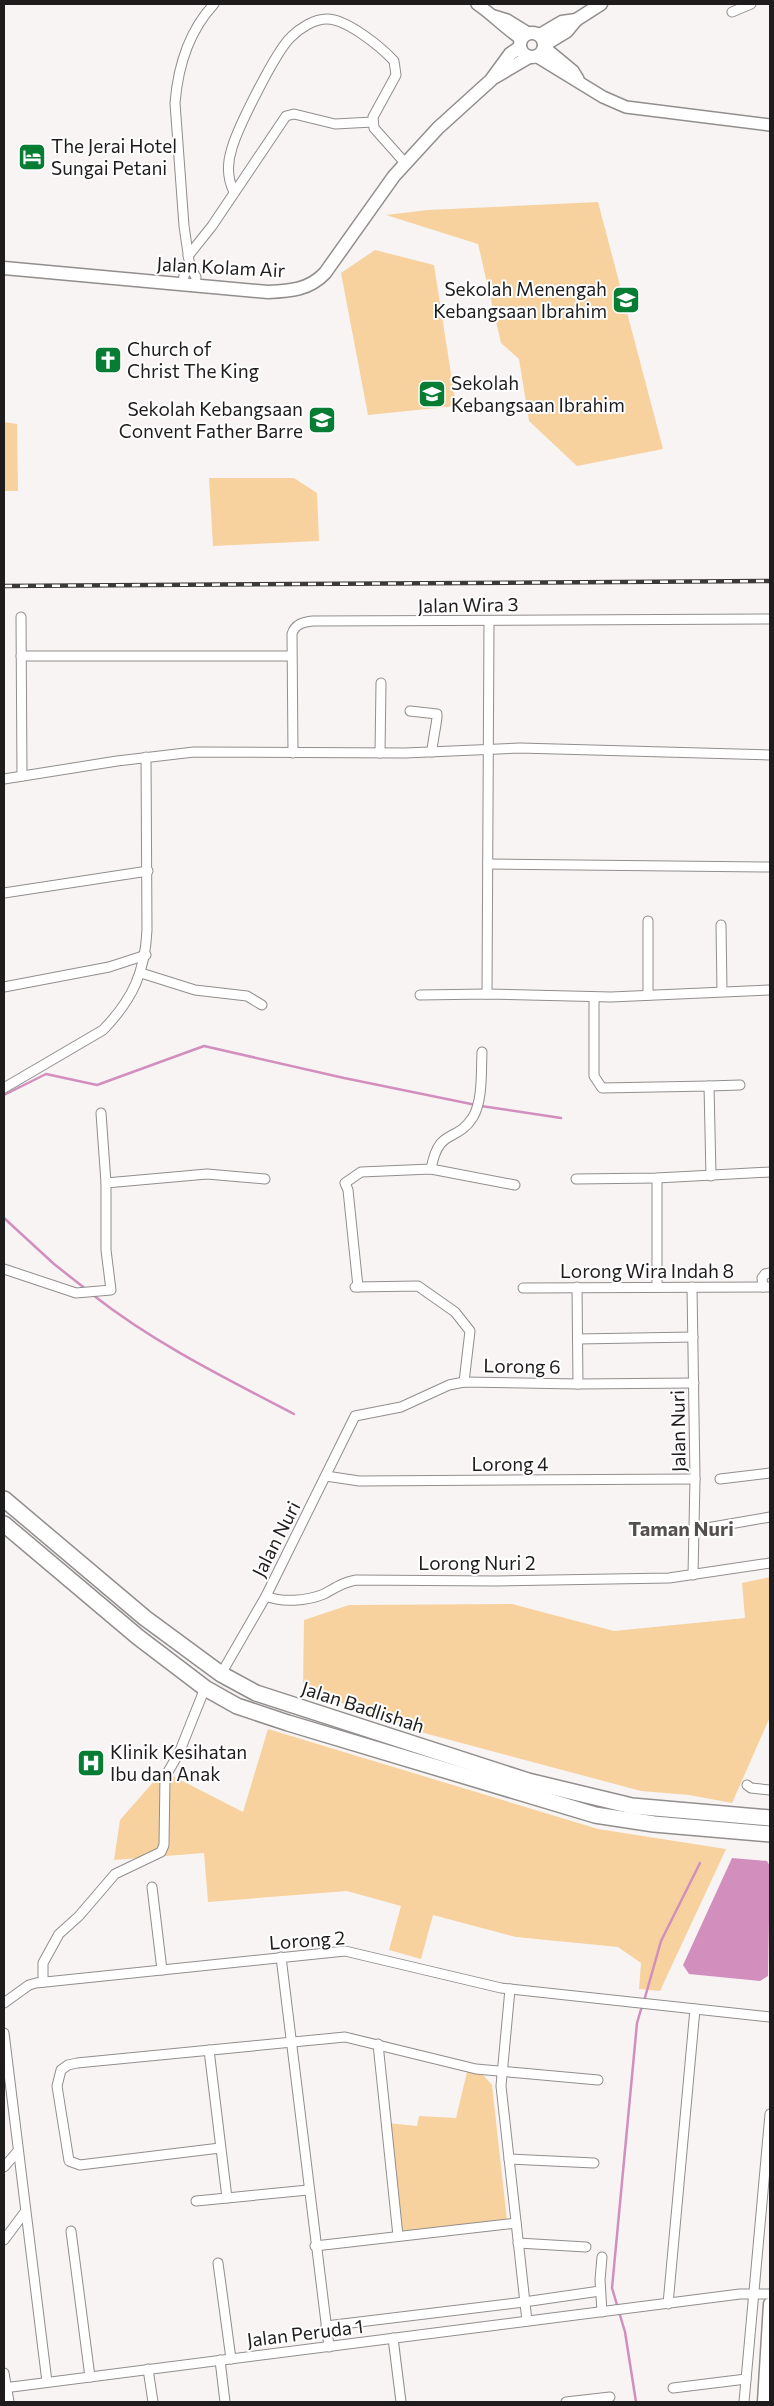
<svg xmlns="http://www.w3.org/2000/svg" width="774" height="2406" font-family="Commissioner,sans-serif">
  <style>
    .green { fill: #f7d29e }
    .water { fill: #d28fbd }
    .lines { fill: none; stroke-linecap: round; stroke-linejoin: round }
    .stream { stroke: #d28fbd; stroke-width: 2.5 }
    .minor-casing { stroke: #918e8d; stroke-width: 11 }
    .tertiary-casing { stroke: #918e8d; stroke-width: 14 }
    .secondary-casing { stroke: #918e8d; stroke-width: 15 }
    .primary-casing { stroke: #918e8d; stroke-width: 18 }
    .minor { stroke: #fff; stroke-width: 9 }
    .tertiary { stroke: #fff; stroke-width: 11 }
    .secondary { stroke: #fff; stroke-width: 12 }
    .primary { stroke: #fff; stroke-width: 15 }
    .rail-casing { stroke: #3c3a39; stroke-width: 4.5 }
    .rail { stroke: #fff; stroke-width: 2.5; stroke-dasharray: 8; stroke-linecap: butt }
    .labels { text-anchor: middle; stroke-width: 4; stroke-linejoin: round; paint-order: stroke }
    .poi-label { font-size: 19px; fill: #1e1c1c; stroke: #fff; text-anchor: start }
    .street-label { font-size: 19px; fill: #1e1c1c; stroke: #fff }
    .neighbourhood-label { font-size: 20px; font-weight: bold; fill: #53504f; stroke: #fff }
  </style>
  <rect width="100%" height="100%" fill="#f8f4f3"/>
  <g class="green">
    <polygon points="598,202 663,449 577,466 529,421 519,359 501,343 478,244 386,215 428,210"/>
    <polygon points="375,250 434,265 456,406 368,415 341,273"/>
    <polygon points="4,422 17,424 18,491 4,491"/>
    <polygon points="209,478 294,478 317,493 319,541 213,546"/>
    <polygon points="770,1577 770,1717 732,1803 689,1795 641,1791 424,1733 303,1689 304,1620 349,1605 512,1604 614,1631 745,1618 742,1583"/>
    <polygon points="268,1729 598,1829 726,1849 660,1991 639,1989 641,1963 618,1947 516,1937 433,1915 421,1959 389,1950 401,1906 347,1891 208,1902 204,1853 114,1860 120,1820 163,1771 243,1812"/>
    <polygon points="467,2072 483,2075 492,2085 507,2220 400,2231 387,2123 417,2126 419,2116 456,2118"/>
  </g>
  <polygon class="water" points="732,1858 767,1861 770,1866 768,1976 760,1981 689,1974 683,1965"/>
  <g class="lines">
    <g class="stream">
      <polyline points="4,1095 46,1074 97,1085 204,1046 344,1078 476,1105"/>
      <polyline points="481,1106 561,1118"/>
      <polyline points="4,1218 54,1264 87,1290"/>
      <path d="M93,1295C154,1343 225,1378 294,1414"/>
      <polyline points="644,2001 661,1941 700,1863"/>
      <polyline points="636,2402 625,2332 612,2288 637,2023 642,2006"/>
    </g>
    <g class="minor-casing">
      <g id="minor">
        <polyline points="732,12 751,4"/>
        <path d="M234,192C227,178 227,163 232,148C238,127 276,51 291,37C300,28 314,19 327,19C347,19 381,47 394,61L396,75L373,117L374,128L406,164"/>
        <polyline points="188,256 212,226 286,116 294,114 335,124 373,122"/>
        <polyline points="183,285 184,275 190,267"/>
        <path d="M195,286L196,277L190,267L184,226L175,103C178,66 188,32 214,4"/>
        <polyline points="21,617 22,776"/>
        <polyline points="21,656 291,656"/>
        <path d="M410,711L437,714C438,719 432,742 432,752"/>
        <path d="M293,753L292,634C295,624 303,622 313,621L770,619"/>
        <polyline points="380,753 381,683"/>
        <polyline points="4,779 117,761 194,752 405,753 520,748 770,755"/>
        <polyline points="488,864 770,867"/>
        <polyline points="4,893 148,871"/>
        <polyline points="648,921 648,995"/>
        <polyline points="721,925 722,991"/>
        <polyline points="141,973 195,990 247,996 262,1005"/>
        <polyline points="4,987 109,967 146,955"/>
        <polyline points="487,994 489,621"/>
        <polyline points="420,995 487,994 611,997 770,990"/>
        <polyline points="594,997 594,1076 602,1088 709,1086 711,1176"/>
        <polyline points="709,1086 740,1085"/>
        <path d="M4,1088L103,1030C133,999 145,972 147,930L146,757"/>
        <path d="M431,1169C439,1126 456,1144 473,1117C483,1100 481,1071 482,1052"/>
        <polyline points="576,1179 657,1178 770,1172"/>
        <polyline points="106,1183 207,1174 265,1179"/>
        <polyline points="4,1269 76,1293 111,1290 106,1250 106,1183 101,1113"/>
        <polyline points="355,1287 418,1286 455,1312 470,1331 464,1382"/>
        <polyline points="358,1287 348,1190 345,1183 361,1172 431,1169 515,1185"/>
        <polyline points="577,1287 578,1384"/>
        <polyline points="657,1287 657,1178"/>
        <polyline points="692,1287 695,1479 693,1575"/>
        <polyline points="763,1287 762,1278 765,1274 770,1273"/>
        <polyline points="523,1288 770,1287"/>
        <polyline points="578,1339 693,1337"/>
        <polyline points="326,1476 359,1481 695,1479"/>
        <polyline points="720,1479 770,1473"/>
        <polyline points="695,1530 770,1517"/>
        <path d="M266,1596C282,1603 307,1601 324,1594C335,1588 343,1582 356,1580L497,1581L669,1578L770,1563"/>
        <polyline points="221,1674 266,1596 355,1416 401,1407 449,1385 464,1382 578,1384 694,1383"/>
        <polyline points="747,1785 751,1788 770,1790"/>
        <polyline points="152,1887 162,1970"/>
        <polyline points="281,1957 329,2347"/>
        <polyline points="43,1982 43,1963 59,1934 79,1916 115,1874 161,1852 164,1845 165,1777 179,1753 205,1688"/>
        <polyline points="510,1989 501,2086 527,2321"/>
        <polyline points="4,2003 29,1985 36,1983 345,1951 501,1988 770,2017"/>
        <polyline points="4,2033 47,2382"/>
        <polyline points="378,2044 398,2236"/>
        <polyline points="209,2050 227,2198 308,2190"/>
        <polyline points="220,2148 80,2165 69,2161 57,2086 61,2070 68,2065 77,2063 345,2037 476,2069 598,2080"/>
        <polyline points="509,2159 594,2163"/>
        <polyline points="4,2167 18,2151"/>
        <polyline points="196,2201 227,2198"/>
        <polyline points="71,2231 90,2377"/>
        <polyline points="4,2240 25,2212"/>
        <polyline points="518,2243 586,2247"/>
        <polyline points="315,2246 516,2223"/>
        <polyline points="218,2263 231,2359"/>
        <polyline points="668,2304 695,2009"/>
        <polyline points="602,2312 600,2280 602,2257"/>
        <polyline points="326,2326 524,2302 600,2291"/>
        <polyline points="393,2338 401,2402"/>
        <polyline points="220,2360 225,2402"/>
        <polyline points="148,2369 153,2402"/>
        <polyline points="4,2373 9,2402"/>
        <polyline points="4,2388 740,2294 770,2294"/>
        <polyline points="673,2388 746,2379"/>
        <polyline points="566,2402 610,2397"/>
        <polyline points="744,2402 770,2114"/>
      </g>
    </g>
    <g class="tertiary-casing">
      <g id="tertiary">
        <path d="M477,4C493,15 505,28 521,39"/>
        <polyline points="494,16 507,20 528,33"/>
        <polyline points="544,47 573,71 578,79"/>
        <polyline points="536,56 603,97 626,107 770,125"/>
      </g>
    </g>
    <g class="secondary-casing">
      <g id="secondary">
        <circle cx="532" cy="45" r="12"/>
        <polyline points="540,35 562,22 576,20 601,4"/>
        <polyline points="544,45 567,31 576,20"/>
        <polyline points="495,77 529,57"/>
        <path d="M4,268L268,292C290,291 309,290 325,273L394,176L438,128L491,80L510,54L520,47"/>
        <polyline points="764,2402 770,2304"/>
      </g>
    </g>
    <g class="primary-casing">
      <g id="primary">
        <polyline points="4,1499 145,1618 221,1674 256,1693 528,1781 632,1806 770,1818"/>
        <polyline points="4,1524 138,1637 205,1688 237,1706 288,1723 595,1815 654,1824 770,1834"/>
      </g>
    </g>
    <use href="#minor" class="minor"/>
    <use href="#tertiary" class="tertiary"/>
    <use href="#secondary" class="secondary"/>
    <use href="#primary" class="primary"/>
    <g class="rail-casing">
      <polyline id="rail" points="4,586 770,581"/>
    </g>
    <use href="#rail" class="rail"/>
  </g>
  <defs>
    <g id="hotel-square" transform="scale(1.4375)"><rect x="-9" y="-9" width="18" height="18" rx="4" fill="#077d33" stroke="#fff"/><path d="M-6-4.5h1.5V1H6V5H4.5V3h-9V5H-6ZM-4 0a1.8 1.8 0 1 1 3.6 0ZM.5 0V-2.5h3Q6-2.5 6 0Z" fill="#fff"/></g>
    <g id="school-square" transform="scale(1.4375)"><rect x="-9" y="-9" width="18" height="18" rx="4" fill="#077d33" stroke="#fff"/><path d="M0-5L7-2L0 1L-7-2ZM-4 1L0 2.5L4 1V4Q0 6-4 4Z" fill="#fff"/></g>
    <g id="church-square" transform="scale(1.4375)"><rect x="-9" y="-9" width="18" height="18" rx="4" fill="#077d33" stroke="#fff"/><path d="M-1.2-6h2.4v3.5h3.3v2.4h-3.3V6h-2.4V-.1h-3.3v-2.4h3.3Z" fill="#fff"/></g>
    <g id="hospital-square" transform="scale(1.4375)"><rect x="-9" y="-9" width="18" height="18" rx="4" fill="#077d33" stroke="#fff"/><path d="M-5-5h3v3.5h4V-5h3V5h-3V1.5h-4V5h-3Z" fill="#fff"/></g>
  </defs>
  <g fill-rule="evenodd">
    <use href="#hotel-square" x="32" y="157"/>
    <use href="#school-square" x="626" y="300"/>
    <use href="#church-square" x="108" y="360"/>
    <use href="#school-square" x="432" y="394"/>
    <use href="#school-square" x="322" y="420"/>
    <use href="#hospital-square" x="91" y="1763"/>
  </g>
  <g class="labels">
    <g class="poi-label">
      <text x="51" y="153">The Jerai Hotel<tspan x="51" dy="22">Sungai Petani</tspan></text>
      <text x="607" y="296" text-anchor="end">Sekolah Menengah<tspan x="607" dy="22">Kebangsaan Ibrahim</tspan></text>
      <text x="127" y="356">Church of<tspan x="127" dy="22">Christ The King</tspan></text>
      <text x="451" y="390">Sekolah<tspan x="451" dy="22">Kebangsaan Ibrahim</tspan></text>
      <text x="303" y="416" text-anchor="end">Sekolah Kebangsaan<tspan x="303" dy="22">Convent Father Barre</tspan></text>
      <text x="110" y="1759">Klinik Kesihatan<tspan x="110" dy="22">Ibu dan Anak</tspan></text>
    </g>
    <g class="street-label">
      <text transform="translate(221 267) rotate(3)" y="7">Jalan Kolam Air</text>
      <text transform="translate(468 605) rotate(-1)" y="7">Jalan Wira 3</text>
      <text x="647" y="1278">Lorong Wira Indah 8</text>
      <text transform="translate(522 1366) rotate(1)" y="7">Lorong 6</text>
      <text transform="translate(678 1431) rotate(-91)" y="7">Jalan Nuri</text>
      <text x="510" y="1471">Lorong 4</text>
      <text transform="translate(276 1539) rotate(-63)" y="7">Jalan Nuri</text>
      <text x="477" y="1570">Lorong Nuri 2</text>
      <text transform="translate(363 1707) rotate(18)" y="7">Jalan Badlishah</text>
      <text transform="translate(307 1940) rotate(-4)" y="7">Lorong 2</text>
      <text transform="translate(305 2333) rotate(-7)" y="7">Jalan Peruda 1</text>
    </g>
    <g class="neighbourhood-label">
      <text x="681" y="1536">Taman Nuri</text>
    </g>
  </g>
  <rect width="774" height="2406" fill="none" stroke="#1e1c1c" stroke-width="10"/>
</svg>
